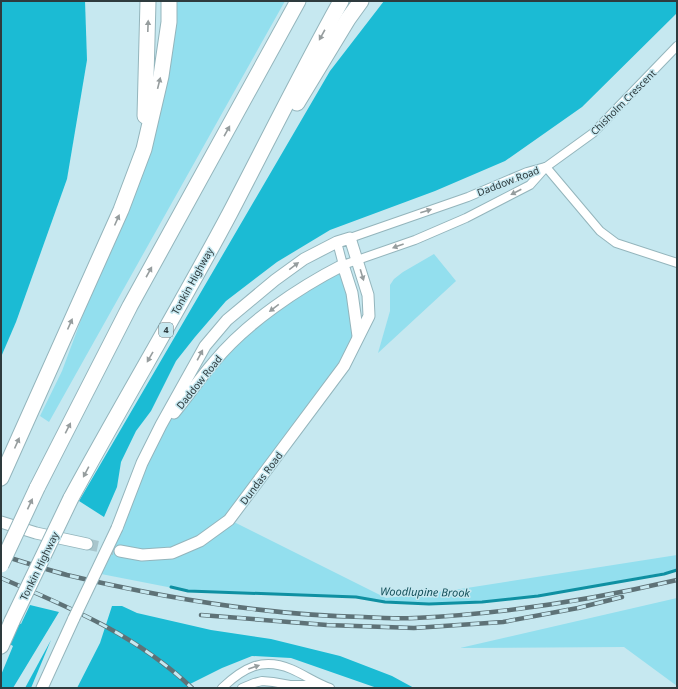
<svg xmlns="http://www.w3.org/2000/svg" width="678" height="689" font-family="'Noto Sans',sans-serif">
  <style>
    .green { fill: #93dfee }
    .forest { fill: #1bbbd4 }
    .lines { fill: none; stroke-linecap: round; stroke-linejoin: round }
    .stream { stroke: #0e90a2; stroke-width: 3 }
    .secondary-tunnel { stroke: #a8c5cc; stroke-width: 11; stroke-dasharray: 11 5.5; stroke-linecap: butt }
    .minor-casing { stroke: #94b5bc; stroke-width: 10 }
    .secondary-casing { stroke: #94b5bc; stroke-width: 13 }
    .motorway-casing { stroke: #94b5bc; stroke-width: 17 }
    .minor { stroke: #fff; stroke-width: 8 }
    .secondary { stroke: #fff; stroke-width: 11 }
    .motorway { stroke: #fff; stroke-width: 15 }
    .rail-casing { stroke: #5e7277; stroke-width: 4.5 }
    .rail { stroke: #c6e8f0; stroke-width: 3; stroke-dasharray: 9; stroke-linecap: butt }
    .secondary-bridge-casing { stroke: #94b5bc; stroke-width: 13; stroke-linecap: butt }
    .motorway-bridge-casing { stroke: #94b5bc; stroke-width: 17; stroke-linecap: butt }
    .secondary-bridge { stroke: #fff; stroke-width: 11 }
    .motorway-bridge { stroke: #fff; stroke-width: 15 }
    .oneway { fill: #969d9e }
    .labels { text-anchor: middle; stroke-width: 3; stroke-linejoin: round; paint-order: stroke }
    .shield { fill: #c6e8f0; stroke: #5c6f73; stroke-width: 1 }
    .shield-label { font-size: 9px; font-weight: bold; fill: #2e3b3e }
    .street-label { font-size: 10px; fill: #2e3b3e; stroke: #c6e8f0 }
    .water-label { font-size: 11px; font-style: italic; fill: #14505a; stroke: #c6e8f0 }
  </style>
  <rect width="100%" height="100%" fill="#c6e8f0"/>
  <g class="green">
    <polygon points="177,1 285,1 49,422 40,416 62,371 97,277 130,204 161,112 173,48"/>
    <polygon points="434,254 456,281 378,353 390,311 390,285 394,279 403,272"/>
    <polygon points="343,265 358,336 230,520 386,598 454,590 677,555 677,570 538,596 482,602 429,604 385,602 356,597 188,591 96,573 161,425 244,331"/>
    <polygon points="677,598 677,686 624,647 460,648"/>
  </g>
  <g class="forest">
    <polygon points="1,1 85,1 87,60 67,179 16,322 1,357"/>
    <polygon points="384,1 677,1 677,13 582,107 505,161 435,191 330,230 277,262 226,301 195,337 176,361 151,411 136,431 121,462 117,487 104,517 79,501 330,71"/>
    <polygon points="30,605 59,612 13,688 1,688 1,675 13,646 8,643 16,622 21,624"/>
    <polygon points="112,606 122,606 137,613 211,630 271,639 340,656 392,676 414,688 377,688 291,658 252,656 222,668 190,684 188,688 77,688 100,643"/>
    <polygon points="51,640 31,688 25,688"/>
  </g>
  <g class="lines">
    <polyline class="stream" points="171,587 188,591 356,597 385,602 429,604 482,602 538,596 664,574 677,570"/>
    <polyline class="secondary-tunnel" points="87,544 120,551"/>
    <g class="minor-casing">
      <g id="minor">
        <polyline points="546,167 600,231 616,243 677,263"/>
        <polyline points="350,238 468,197 527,172 545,167"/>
        <polyline points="337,242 343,265 415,240 466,218 530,185 546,167 593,133 677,46"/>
        <path d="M222,688C243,668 262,657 291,669C305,675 316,683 330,688"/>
        <polyline points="242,688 254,683 262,681 273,682 290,685 321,685"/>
      </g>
    </g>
    <g class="secondary-casing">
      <g id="secondary">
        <path d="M174,413C188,396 200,378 214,362C246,323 298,288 343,265L352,293L358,336"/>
        <polyline points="1,522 36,533 87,544"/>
        <polyline points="117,528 142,463 161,425 205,346 227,320 275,280 304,259 337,242 350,238 368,295 369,316 344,366 229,520 200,541 172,553 142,555 120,551"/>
        <polyline points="42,688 74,618"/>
      </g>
    </g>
    <g class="motorway-casing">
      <g id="motorway">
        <polyline points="297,103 348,19 361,1"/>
        <polyline points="145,116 148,1"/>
        <polyline points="1,478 121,210 144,149 161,76 169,22 169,1"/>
        <polyline points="37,488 130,306 298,1"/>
        <path d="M71,498C123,402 179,309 230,213C267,142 302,71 341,1"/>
        <polyline points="1,646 12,621"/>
      </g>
    </g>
    <use href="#minor" class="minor"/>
    <use href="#secondary" class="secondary"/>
    <use href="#motorway" class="motorway"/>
    <g class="rail-casing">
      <g id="rail">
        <path d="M1,555C23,562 45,569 67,575C164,598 263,615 363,617C380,618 398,619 415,618C503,614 591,600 677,580"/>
        <path d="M1,578C71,608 136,635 192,688"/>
        <polyline points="201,615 327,625 414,628 503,622 578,608 622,597"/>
      </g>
    </g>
    <use href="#rail" class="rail"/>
    <g class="secondary-bridge-casing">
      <polyline id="secondary-bridge" points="74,618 117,528"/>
    </g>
    <g class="motorway-bridge-casing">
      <g id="motorway-bridge">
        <polyline points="1,565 37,488"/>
        <polyline points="12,621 71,498"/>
      </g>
    </g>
    <use href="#secondary-bridge" class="secondary-bridge"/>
    <use href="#motorway-bridge" class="motorway-bridge"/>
  </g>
  <defs><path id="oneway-solid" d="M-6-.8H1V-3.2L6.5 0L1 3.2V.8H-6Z"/></defs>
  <g class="oneway">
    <use href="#oneway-solid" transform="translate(148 26) rotate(-88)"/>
    <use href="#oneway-solid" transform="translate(322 35) rotate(119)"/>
    <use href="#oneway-solid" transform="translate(159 83) rotate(-76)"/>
    <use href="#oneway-solid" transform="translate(227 131) rotate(-61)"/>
    <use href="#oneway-solid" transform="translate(516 192) rotate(153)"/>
    <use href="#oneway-solid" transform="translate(426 211) rotate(-18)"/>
    <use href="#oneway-solid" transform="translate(117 220) rotate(-66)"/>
    <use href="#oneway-solid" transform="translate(398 246) rotate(160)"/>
    <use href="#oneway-solid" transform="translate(294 266) rotate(-37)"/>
    <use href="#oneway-solid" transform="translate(149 272) rotate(-61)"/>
    <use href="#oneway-solid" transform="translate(362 275) rotate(73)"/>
    <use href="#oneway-solid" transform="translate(274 308) rotate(143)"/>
    <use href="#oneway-solid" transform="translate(70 324) rotate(-66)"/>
    <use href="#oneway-solid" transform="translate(200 355) rotate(-62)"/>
    <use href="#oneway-solid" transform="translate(150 357) rotate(120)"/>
    <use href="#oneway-solid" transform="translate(68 428) rotate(-63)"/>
    <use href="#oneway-solid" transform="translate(17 443) rotate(-66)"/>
    <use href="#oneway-solid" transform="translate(86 472) rotate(118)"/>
    <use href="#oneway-solid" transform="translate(30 504) rotate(-65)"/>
    <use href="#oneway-solid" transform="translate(254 667) rotate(-19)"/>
  </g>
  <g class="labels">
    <rect class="shield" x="159" y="323" width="14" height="14" rx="3"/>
    <g class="shield-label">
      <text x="166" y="333">4</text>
    </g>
    <g class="street-label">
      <text transform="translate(623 102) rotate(-45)" y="4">Chisholm Crescent</text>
      <text transform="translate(508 181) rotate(-21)" y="4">Daddow Road</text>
      <text transform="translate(192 281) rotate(-61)" y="4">Tonkin Highway</text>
      <text transform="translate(199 382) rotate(-51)" y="4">Daddow Road</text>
      <text transform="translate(261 478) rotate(-53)" y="4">Dundas Road</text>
      <text transform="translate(39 566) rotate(-64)" y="4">Tonkin Highway</text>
    </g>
    <g class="water-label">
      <text transform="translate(425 592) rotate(1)" y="4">Woodlupine Brook</text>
    </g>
  </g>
  <rect width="678" height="689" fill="none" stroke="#2e3b3e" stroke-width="4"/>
</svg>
